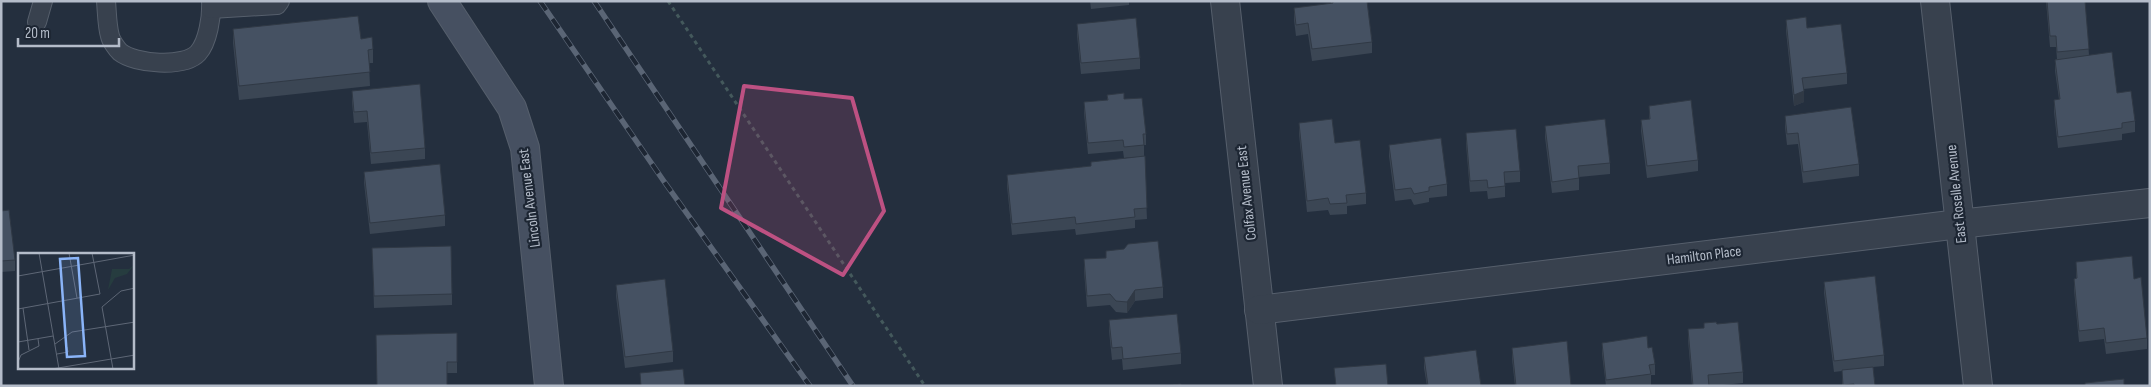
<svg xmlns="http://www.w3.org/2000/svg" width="2151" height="387" font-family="'Sofia Sans Condensed',sans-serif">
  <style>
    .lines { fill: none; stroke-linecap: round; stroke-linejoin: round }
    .lane-casing { stroke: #565f6c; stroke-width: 20 }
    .street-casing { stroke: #565f6c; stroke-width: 30 }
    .secondary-casing { stroke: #565f6c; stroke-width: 30 }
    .path { stroke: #44595c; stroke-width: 3; stroke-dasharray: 4 4; stroke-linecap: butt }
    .lane { stroke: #38414e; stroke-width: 18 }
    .street { stroke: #38414e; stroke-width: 28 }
    .secondary { stroke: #465061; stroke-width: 28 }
    .rail-casing { stroke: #5a6575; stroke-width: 5.5 }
    .rail { stroke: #1d2633; stroke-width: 4; stroke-dasharray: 11; stroke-linecap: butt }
    .wall { fill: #3b4654 }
    .shaded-wall { fill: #303945 }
    .building { fill: #455162; stroke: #303945 }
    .marked { fill: #bd5182; fill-opacity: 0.2; stroke: #bd5182; stroke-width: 4; stroke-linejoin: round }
    .labels { text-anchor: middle; stroke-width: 4.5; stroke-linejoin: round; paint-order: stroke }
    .street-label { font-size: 15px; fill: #b4bcc9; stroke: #1d2633 }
    .inset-road { fill: none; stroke: #5e6776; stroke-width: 1 }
    .view { fill: #8ab4f8; fill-opacity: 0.15; stroke: #8ab4f8; stroke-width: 2.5 }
    .inset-edge { fill: none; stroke: #b4bcc9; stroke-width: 2.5 }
  </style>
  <rect width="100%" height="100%" fill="#242f3e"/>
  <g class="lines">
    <g class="lane-casing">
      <g id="lane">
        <path d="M106,1C107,12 107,26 110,36C111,41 117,49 120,52C135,64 184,68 198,53C208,42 212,16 211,1"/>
        <polyline points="211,9 277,5 280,1"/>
        <polyline points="37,22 43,1"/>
      </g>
    </g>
    <g class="street-casing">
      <g id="street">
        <polyline points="1225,1 1268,386"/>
        <polyline points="1935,1 1978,386"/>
        <polyline points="1259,310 1959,224 2150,203"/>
      </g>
    </g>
    <g class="secondary-casing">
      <polyline id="secondary" points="442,1 512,108 525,148 549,386"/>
    </g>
    <polyline class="path" points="668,1 925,386"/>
    <use href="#lane" class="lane"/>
    <use href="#street" class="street"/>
    <use href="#secondary" class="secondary"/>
    <g class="rail-casing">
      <g id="rail">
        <polyline points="540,1 663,180 810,386"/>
        <polyline points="594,1 853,386"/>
      </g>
    </g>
    <use href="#rail" class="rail"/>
  </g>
  <g class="wall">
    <polygon points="1090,1 1129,1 1129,5 1091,9"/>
    <polygon points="1331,1 1367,1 1372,42 1372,53 1312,61 1308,34 1296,36 1294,20 1294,8 1331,4"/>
    <polygon points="2046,1 2085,1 2089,55 2117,93 2135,121 2135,132 2122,134 2122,140 2058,148 2054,112 2054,100 2059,99 2055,71 2055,60 2057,59 2056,47 2050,47"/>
    <polygon points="1786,20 1807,28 1847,73 1847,84 1804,89 1804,102 1794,106 1786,31"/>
    <polygon points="1077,24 1140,58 1140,69 1081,74 1077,35"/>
    <polygon points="233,29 361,39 373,49 373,63 369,63 370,86 239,100 233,43"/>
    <polygon points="352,91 425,148 425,159 371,164 367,122 354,123 352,102"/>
    <polygon points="1107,95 1124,99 1146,134 1146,145 1144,145 1144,156 1147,219 1135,220 1135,228 1076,235 1075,229 1012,235 1007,186 1007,175 1091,166 1136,157 1124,158 1123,151 1088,154 1084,113 1084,102 1107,100"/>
    <polygon points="1649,106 1698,160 1698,171 1647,178 1641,131 1641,120 1649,119"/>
    <polygon points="1785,116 1859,164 1859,176 1803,183 1798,144 1787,145 1785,127"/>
    <polygon points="1299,123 1335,143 1366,193 1366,204 1347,206 1347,214 1330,215 1328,210 1307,212 1299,134"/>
    <polygon points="1545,126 1610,163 1610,174 1579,177 1579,190 1552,193 1545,137"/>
    <polygon points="1466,133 1520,171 1520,182 1505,183 1505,197 1488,199 1487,191 1470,192 1466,144"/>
    <polygon points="1389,145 1447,184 1447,196 1429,198 1429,202 1414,205 1411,199 1395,201 1389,156"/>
    <polygon points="364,172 445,215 445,226 370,234 364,183"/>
    <polygon points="1,211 15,260 15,271 1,272"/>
    <polygon points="372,248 452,294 452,305 374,308"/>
    <polygon points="1106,251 1163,287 1163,298 1135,301 1127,313 1116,312 1110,305 1087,307 1084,271 1084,259 1106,258"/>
    <polygon points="2076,262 2134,279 2147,338 2147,349 2106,354 2104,339 2079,342 2074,290 2074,279 2076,279"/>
    <polygon points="1824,282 1884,355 1884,366 1873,367 1875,386 1842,386 1842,371 1834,372 1824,293"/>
    <polygon points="616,285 673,351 673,362 625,368 616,296"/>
    <polygon points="1109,320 1181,353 1181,364 1123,370 1122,359 1112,360 1109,331"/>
    <polygon points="1717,324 1743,372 1743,383 1713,386 1692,386 1688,340 1688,329 1704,328"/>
    <polygon points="457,333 457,373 447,373 377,386"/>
    <polygon points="1602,343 1648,348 1655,364 1655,375 1651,375 1651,385 1644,386 1606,386 1602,354"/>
    <polygon points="1512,348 1571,386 1515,386 1512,359"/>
    <polygon points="1424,357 1481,386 1427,386 1424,368"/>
  </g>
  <g class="shaded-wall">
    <polygon points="1804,91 1804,102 1794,106 1794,95"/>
    <polygon points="1135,290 1135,301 1127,313 1127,302"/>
  </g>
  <g class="building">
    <polygon points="1333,1 1367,1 1372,42 1312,49 1308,23 1296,25 1294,8 1333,3"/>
    <polygon points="2047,1 2085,1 2089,49 2057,52 2056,36 2050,36"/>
    <polygon points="358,16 361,39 372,37 373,49 368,50 370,72 239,86 233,29"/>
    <polygon points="1806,17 1807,28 1841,24 1847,73 1802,78 1804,91 1794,95 1786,20"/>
    <polygon points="1136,18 1140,58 1081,63 1077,24"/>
    <polygon points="2112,52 2117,93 2131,91 2135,121 2122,123 2122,128 2058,137 2054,100 2060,99 2055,60"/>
    <polygon points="420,84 425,148 371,153 367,111 354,112 352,91"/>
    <polygon points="1124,93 1124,99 1142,98 1146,134 1143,134 1144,145 1124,147 1123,140 1088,143 1084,102 1108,100 1107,95"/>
    <polygon points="1691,100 1698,160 1647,166 1641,120 1650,119 1649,106"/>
    <polygon points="1851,107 1859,164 1803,172 1798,133 1787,134 1785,116"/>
    <polygon points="1332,119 1335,143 1360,140 1366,193 1346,195 1347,203 1330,204 1328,198 1307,201 1299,123"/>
    <polygon points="1605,119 1610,163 1578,166 1579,178 1552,182 1545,126"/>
    <polygon points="1516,129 1520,171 1504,172 1505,186 1488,188 1487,180 1470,181 1466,133"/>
    <polygon points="1441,138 1447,184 1429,187 1429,191 1414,194 1411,188 1395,190 1389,145"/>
    <polygon points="1145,156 1147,208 1134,209 1135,217 1076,224 1075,217 1012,224 1007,175 1091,166 1091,162"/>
    <polygon points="440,164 445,215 370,223 364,172"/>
    <polygon points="9,210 15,260 1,261 1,211"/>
    <polygon points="1158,241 1163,287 1135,290 1127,302 1116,301 1110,294 1087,296 1084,259 1106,258 1106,251 1124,249 1128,244"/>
    <polygon points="451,246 452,294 374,296 372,248"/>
    <polygon points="2132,256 2134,279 2141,277 2147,338 2106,343 2104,328 2079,331 2074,279 2077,278 2076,262"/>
    <polygon points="1875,276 1884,355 1834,361 1824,282"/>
    <polygon points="665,279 673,351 625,357 616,285"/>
    <polygon points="1177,314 1181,353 1123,359 1122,347 1112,348 1109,320"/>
    <polygon points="1716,322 1717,324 1738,322 1743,372 1708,375 1709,386 1693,386 1688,329 1704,328 1704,323"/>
    <polygon points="457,333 457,362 447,362 447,386 377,386 376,335"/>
    <polygon points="1647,336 1648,348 1652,347 1655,364 1649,365 1651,374 1606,380 1602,343"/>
    <polygon points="1567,341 1571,386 1516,386 1512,348"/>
    <polygon points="1476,350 1481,386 1428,386 1424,357"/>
    <polygon points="1386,364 1388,386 1336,386 1334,368"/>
    <polygon points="1873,367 1875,386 1854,386 1854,384 1843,385 1842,370"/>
    <polygon points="683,369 685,386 641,386 640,373"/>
    <polygon points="2124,379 2124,386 2085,386 2085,383"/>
    <polygon points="1181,384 1181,386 1164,386"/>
  </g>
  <path class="marked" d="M744,86L852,98L884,211L843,275L721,208Z"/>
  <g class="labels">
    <g class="street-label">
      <text transform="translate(1246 193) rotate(-96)" y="5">Colfax Avenue East</text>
      <text transform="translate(1956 194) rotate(-96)" y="5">East Roselle Avenue</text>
      <text transform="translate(529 198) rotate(-97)" y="5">Lincoln Avenue East</text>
      <text transform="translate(1704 255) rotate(-7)" y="5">Hamilton Place</text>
    </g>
  </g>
  <g transform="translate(18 253)">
    <rect width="116" height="116" fill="#242f3e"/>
    <path d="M116,12L109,21L97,25L90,37L94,16H111Z" fill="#263c3f"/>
    <path class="inset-road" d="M21,0L41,116M51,0L59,45M0,23L117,2M5,55L11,97M0,56L82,41L74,0M0,89L35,83M37,91L54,79L117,69M39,101L50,99L49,94M0,109L3,102L21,93L20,86M34,116L117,102M95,116L84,54L103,38L117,35"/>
    <path class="view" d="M60,5L67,103L49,104L42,6Z"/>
    <rect width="116" height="116" class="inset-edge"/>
  </g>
  <rect width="2151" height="387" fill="none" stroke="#b4bcc9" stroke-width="5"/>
  <path d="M18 38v8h101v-8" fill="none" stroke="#b4bcc9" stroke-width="2.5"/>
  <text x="25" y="38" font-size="15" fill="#b4bcc9" stroke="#1d2633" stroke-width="4" paint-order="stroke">20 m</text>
</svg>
